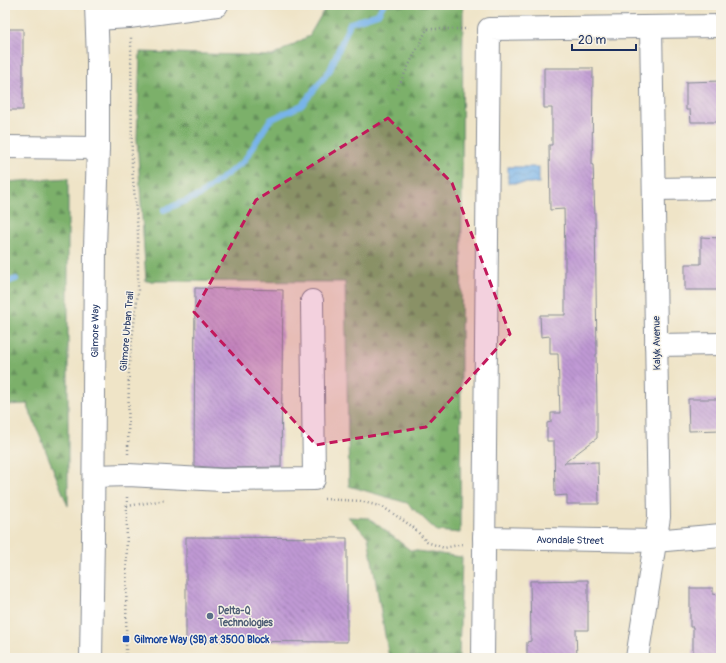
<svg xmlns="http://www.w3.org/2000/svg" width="726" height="663" font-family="Pangolin,sans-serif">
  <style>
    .forest { fill: url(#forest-firs); stroke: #4c7064 }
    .water { fill: url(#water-waves); stroke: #4a72a4 }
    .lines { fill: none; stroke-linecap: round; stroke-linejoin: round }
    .stream { stroke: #78b4ea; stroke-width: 6 }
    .building { fill: url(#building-back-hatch) }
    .minor-casing { stroke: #858a92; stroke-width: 24 }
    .path { stroke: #858a92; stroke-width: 2.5; stroke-dasharray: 1 3; stroke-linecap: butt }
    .minor { stroke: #fff; stroke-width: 22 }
    .marked { fill: #c2185b; fill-opacity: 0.2; stroke: #c2185b; stroke-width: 3; stroke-dasharray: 8 5; stroke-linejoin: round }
    .service-dot { fill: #5c6f8a; stroke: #f7f3e8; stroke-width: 1.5 }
    .transit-dot { fill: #1a4fb4; stroke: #f7f3e8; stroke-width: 1.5 }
    .labels { text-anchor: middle; stroke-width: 3; stroke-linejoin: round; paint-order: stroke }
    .street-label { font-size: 10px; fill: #1b2f5e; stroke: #f7f3e8 }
    .service-label { font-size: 10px; font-weight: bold; fill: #4e5e75; stroke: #f7f3e8; text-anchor: start }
    .transit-label { font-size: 10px; font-weight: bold; fill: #164399; stroke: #f7f3e8; text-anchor: start }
  </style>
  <defs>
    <pattern id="forest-firs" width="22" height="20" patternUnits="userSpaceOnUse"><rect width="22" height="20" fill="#7cb06b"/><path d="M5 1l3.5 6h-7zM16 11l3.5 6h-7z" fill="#65905b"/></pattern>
    <pattern id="water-waves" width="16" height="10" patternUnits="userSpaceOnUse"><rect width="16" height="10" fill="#78b4ea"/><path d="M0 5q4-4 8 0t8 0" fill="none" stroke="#6293c1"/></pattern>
    <pattern id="building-back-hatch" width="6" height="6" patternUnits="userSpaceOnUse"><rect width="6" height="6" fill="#c099d4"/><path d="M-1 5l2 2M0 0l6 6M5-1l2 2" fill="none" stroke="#9b7daf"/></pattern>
  </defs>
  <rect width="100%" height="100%" fill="#f7f3e8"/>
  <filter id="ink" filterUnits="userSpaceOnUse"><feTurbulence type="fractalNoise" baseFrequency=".025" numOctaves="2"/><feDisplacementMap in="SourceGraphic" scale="8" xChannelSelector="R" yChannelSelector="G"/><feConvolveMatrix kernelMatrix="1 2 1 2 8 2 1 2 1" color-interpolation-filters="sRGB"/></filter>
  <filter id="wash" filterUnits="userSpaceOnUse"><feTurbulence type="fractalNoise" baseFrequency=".012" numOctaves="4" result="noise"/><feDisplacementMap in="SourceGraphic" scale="16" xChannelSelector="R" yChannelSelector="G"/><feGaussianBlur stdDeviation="0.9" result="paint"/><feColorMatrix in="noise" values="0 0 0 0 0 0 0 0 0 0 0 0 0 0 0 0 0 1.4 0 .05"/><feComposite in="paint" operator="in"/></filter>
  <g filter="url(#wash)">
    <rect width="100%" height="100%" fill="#efe4c7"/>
    <g class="forest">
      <polygon points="327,5 463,5 460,533 437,531 407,503 349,486 345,282 146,281 137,139 140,52 272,56 309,36"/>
      <polygon points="68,178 68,506 27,404 5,405 5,182"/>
      <polygon points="348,517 369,518 410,550 462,557 459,658 389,658 368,537"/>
    </g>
    <rect class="water" x="508" y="167" width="31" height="16"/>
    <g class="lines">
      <g class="stream">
        <polyline points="164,210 200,195 244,161 270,120 302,105 330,70 350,23 378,14 383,5"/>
        <polyline points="5,283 16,279"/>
      </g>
    </g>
    <g id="blocks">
      <g class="building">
        <rect x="5" y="29" width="18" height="81"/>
        <polygon points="544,68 593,68 592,165 593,165 595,216 597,354 596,354 597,405 597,438 564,463 598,462 599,504 567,504 567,495 555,496 554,441 547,441 547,423 551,422 551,413 560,413 558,354 550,354 550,336 541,337 540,315 565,315 565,255 564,209 550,210 549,145 552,145 552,108 544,108"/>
        <polygon points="721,81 721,122 691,122 690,110 686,110 686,82"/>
        <polygon points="701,237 721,238 721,290 685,290 685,264 701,264"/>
        <polygon points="195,288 283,290 281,467 222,468 194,466"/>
        <polygon points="688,399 721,399 721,430 689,431"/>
        <polygon points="186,537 347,538 347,642 186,641"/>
        <polygon points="588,580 588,630 576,630 577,658 527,658 527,642 531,641 530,581"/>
        <polygon points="690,588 713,588 713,594 719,595 719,634 721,634 721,658 693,658 693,627 690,627"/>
      </g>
    </g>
  </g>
  <g filter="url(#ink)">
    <use href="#blocks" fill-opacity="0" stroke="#858a92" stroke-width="1"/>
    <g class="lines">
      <g class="minor-casing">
        <g id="minor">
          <polyline points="97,19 129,17 217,5"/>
          <polyline points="5,147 98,148"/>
          <polyline points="654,189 721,188"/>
          <polyline points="656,345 721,344"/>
          <polyline points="94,476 128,475 222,480 314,479 312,301"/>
          <path id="s1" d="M484,538L655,541L721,535"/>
          <path id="s2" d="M91,658L93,537L95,248L98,148V60L96,5"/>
          <polyline points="483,658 489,29 721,26"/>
          <polyline points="637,658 659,517 651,27"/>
        </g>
      </g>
      <g class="path">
        <polyline points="397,89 427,29 468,29"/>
        <polyline points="128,454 129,364 138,292 138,232 132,168 131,37"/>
        <polyline points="324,499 360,501 383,507 413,527 427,542 444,548 463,544"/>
        <polyline points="127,506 166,500"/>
        <polyline points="126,658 127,497"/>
      </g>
      <use href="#minor" class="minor"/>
    </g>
  </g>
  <path class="marked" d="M388,118L452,183L510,334L426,427L316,445L194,312L256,200Z"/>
  <circle class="service-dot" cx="210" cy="616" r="4"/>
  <rect class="transit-dot" x="122" y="635" width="8" height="8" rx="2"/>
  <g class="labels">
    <g class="street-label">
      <text dy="4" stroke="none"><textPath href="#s2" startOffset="327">Gilmore Way</textPath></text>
      <text transform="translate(126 331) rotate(-85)" y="4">Gilmore Urban Trail</text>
      <text transform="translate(656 343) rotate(-91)" y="4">Kalyk Avenue</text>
      <text dy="4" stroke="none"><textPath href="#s1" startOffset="86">Avondale Street</textPath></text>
    </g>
    <g class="service-label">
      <text x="218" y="614">Delta-Q<tspan x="218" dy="12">Technologies</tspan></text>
    </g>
    <g class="transit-label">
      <text x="134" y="643">Gilmore Way (SB) at 3500 Block</text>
    </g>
  </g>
  <rect width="726" height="663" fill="none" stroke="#f7f3e8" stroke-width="20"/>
  <path d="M572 44v6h64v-6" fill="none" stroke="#1b2f5e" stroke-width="2"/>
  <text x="578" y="44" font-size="12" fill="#1b2f5e" stroke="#f7f3e8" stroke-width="3" paint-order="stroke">20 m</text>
</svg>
